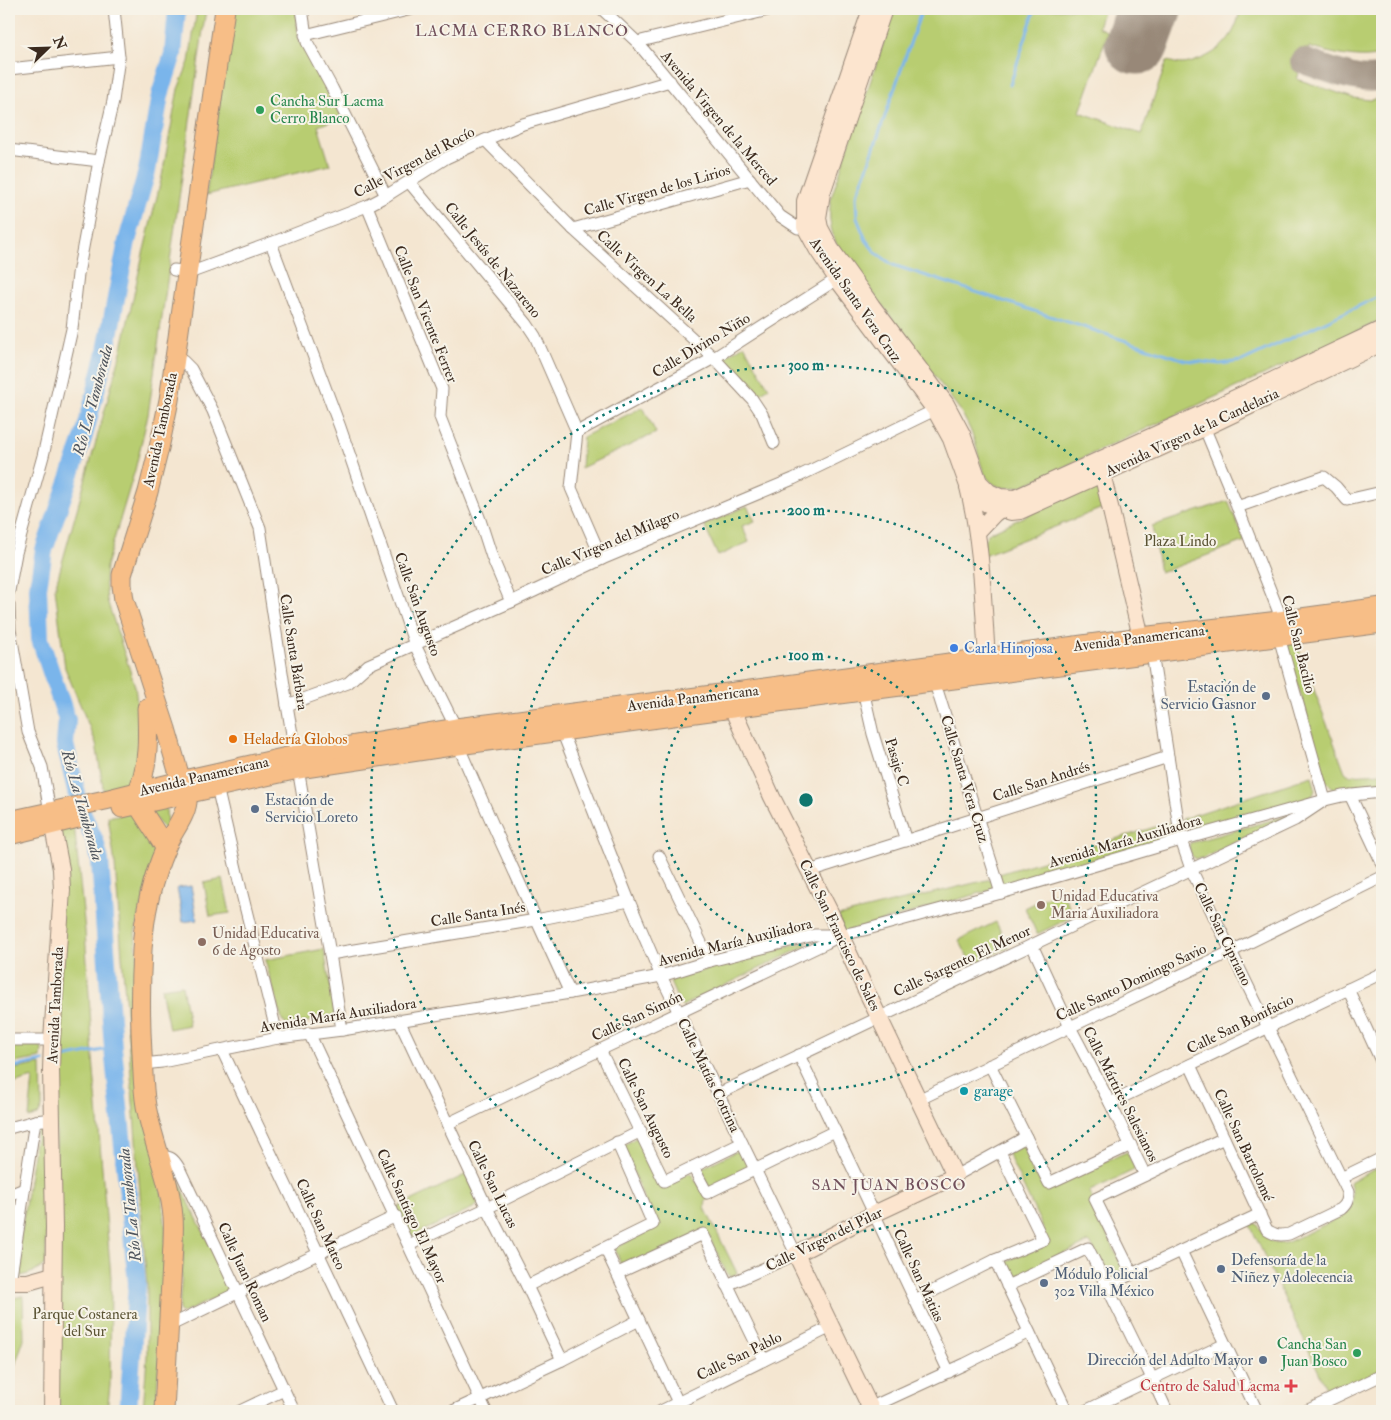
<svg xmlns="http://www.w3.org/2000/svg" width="1391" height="1420" font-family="'IM FELL Double Pica',serif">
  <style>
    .green { fill: #b8cd71; stroke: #7a7c48 }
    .water { fill: #7ab5eb; stroke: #5a7084 }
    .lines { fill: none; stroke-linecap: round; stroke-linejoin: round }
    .stream { stroke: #7ab5eb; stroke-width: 3 }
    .river { stroke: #7ab5eb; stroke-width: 18 }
    .taxiway { stroke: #988878; stroke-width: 26 }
    .runway { stroke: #988878; stroke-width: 65 }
    .street-casing { stroke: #988878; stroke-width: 13 }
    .secondary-casing { stroke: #988878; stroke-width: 18 }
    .primary-casing { stroke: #988878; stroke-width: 21 }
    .street { stroke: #fff; stroke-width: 11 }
    .secondary { stroke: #fce5cf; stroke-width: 16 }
    .primary { stroke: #f7be87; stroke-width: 19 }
    .ring { fill: none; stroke: #0f766e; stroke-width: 2.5; stroke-dasharray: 2.5 5 }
    .leisure-dot { fill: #2e9e5b; stroke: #f7f3e8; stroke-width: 2 }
    .shop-dot { fill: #3f7fe0; stroke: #f7f3e8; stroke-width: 2 }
    .service-dot { fill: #5c6f8a; stroke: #f7f3e8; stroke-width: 2 }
    .food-dot { fill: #e8710a; stroke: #f7f3e8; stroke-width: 2 }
    .education-dot { fill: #8d6e63; stroke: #f7f3e8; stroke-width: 2 }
    .culture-dot { fill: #0f9aa8; stroke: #f7f3e8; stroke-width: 2 }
    .health-dot { fill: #e0444e; stroke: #f7f3e8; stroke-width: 2 }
    .labels { text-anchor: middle; stroke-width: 4; stroke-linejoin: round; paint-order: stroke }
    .leisure-label { font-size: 15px; fill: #27864d; stroke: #f7f3e8; text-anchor: start }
    .street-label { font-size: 15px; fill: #3b2a1e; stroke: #f7f3e8 }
    .park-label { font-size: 15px; fill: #5a5333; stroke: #f7f3e8 }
    .shop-label { font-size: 15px; fill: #366cbe; stroke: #f7f3e8; text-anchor: start }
    .service-label { font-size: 15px; fill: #4e5e75; stroke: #f7f3e8; text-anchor: start }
    .food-label { font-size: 15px; fill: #c56008; stroke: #f7f3e8; text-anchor: start }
    .education-label { font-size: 15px; fill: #785e54; stroke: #f7f3e8; text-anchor: start }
    .culture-label { font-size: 15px; fill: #0d838f; stroke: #f7f3e8; text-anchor: start }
    .health-label { font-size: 15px; fill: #be3a42; stroke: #f7f3e8; text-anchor: end }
    .neighbourhood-label { font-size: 16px; letter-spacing: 1px; fill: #71505b; stroke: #f7f3e8 }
    .water-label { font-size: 16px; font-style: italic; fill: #4e545c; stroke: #f7f3e8 }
    .centre { fill: #0f766e; stroke: #f7f3e8; stroke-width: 2.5 }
    .ring-label { font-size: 15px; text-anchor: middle; font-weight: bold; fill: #0f766e; stroke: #f7f3e8; stroke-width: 4; stroke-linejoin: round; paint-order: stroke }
  </style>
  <rect width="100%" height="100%" fill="#f7f3e8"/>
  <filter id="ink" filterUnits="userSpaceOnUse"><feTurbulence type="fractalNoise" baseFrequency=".02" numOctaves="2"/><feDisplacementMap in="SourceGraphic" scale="10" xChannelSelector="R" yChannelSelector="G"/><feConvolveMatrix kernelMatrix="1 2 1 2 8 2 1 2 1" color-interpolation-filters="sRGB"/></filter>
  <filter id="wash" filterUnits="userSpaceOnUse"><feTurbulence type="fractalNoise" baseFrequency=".0096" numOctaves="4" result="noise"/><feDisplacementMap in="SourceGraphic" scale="20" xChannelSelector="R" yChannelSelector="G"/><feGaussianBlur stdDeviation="1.12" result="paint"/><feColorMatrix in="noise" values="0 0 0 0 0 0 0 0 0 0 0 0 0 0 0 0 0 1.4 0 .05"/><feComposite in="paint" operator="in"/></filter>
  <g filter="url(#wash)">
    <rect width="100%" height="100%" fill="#f4e6d1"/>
    <g class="green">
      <polygon points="197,9 206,9 148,415 135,470 106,566 105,580 107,600 135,686 139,719 139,757 133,784 104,794 96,743 65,668 55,588 121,352 142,258 162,176 178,89 189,62"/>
      <polygon points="233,9 296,9 298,38 342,117 318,126 330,165 206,195"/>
      <path d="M895,9H1104L1098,27L1108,32L1080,112L1141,134L1167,61C1172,62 1177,64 1182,64C1187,64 1193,62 1198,60C1221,52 1237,34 1240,9H1382V54C1362,62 1330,53 1309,47L1297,79L1353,98L1370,100L1382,98V320L1022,486C982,495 983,467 974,439C970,428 965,419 960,410L836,243C829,226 828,213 832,195Z"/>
      <polygon points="744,345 769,388 760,394 722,359"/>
      <polygon points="643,407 656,433 581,468 583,437"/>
      <polygon points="1099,482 1105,507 984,555 984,540 989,533"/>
      <polygon points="1228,501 1245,541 1160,573 1152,526"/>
      <polygon points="747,506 755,521 742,526 749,542 718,556 704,525"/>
      <polygon points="1296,642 1345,772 1349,775 1382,773 1382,785 1338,790 1333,788 1326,781 1286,644"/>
      <path d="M1312,776C1314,785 1318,791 1310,798L1193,830L1188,829L1182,819Z"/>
      <polygon points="165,807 166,809 167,826 164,829 148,810"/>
      <polygon points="136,811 157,846 135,933 166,1232 156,1411 143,1411 147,1356 147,1286 115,864 108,817"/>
      <path d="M1290,815L1289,817L1203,858L1196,859C1190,856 1188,848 1190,843Z"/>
      <polygon points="1172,822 1174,833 1172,838 1003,887 999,874"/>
      <polygon points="74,824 85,931 93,1058 111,1278 110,1386 107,1411 57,1411 56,1070 61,830"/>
      <polygon points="223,879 230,913 210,916 204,883"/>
      <polygon points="991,879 994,887 991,890 844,932 838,916"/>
      <polygon points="1061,890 1074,916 1037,934 1025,908"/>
      <polygon points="996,922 1008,947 972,965 959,940"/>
      <polygon points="803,943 806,943 806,946 682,1006 680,1005 670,982 673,979"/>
      <polygon points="324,949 335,1014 331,1018 286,1025 282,1020 265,960"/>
      <polygon points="182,985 189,1025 169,1029 161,988"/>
      <polygon points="9,1044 40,1045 42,1049 41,1058 9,1064"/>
      <polygon points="41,1064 42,1108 38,1115 29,1118 33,1078 9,1085 9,1070"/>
      <path d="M37,1129H41L44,1133L46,1168V1262C40,1272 27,1274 17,1277L15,1270Z"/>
      <polygon points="637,1137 661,1183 690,1173 710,1198 706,1200 705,1208 737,1273 732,1276 727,1274 707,1232 625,1266 621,1265 615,1248 655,1227 623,1146"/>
      <polygon points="1022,1141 1045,1186 1127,1152 1134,1166 1134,1170 1090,1191 1089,1192 1123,1269 1123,1272 1108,1278 1091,1244 1089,1242 1011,1279 1004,1263 1005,1262 1045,1243 1043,1228 1007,1152"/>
      <polygon points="743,1148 752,1165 710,1189 700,1169"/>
      <path d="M1382,1166V1369L1329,1394L1250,1225L1255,1223L1257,1224C1266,1235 1269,1248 1288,1242L1345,1215C1355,1205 1353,1196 1350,1183L1351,1181Z"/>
      <polygon points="467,1174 479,1199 479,1203 475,1207 414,1235 411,1236 408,1234 396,1208"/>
      <polygon points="176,1176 229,1284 228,1290 226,1293 183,1313 181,1313 179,1310 183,1261 183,1238"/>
      <polygon points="23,1296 24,1339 9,1383 9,1299"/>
    </g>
    <polygon class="water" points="191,886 197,920 183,922 177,888"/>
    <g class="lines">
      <g class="stream">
        <polyline points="922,9 866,171 856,196 857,218 866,240 876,253 893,265 1185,360 1220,364 1242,361 1382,295"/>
        <polyline points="1010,85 1035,9"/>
        <polyline points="63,1058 113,1048"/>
        <polyline points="9,1068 44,1061"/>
      </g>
      <polyline class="river" points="128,1411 137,1283 113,1048 100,861 95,841 81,811 65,744 67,720 40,639 38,588 44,550 84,436 105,356 127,241 147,171 160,95 173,54 177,9"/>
      <path class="taxiway" d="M1303,61C1326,68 1359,84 1382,77"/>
      <polyline class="runway" points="1137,42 1149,9"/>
    </g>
  </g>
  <g filter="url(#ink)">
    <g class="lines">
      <g class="street-casing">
        <g id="street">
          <polyline points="302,9 307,42 332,88 386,196"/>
          <polyline points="602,9 637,42 780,216 798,228 811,226"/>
          <polyline points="305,35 412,9"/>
          <polyline points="637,42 772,9"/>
          <polyline points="9,69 119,57"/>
          <polyline points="485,140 573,229 714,358 752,399 762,414 774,443"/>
          <polyline points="9,150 99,161"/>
          <polyline points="409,182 527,324 535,336 577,432 571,488 602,559"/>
          <polyline points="367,206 442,389 440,417 479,517 492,557 511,602"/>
          <polyline points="573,229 750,179"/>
          <polyline points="271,243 340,427 415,645 456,728 458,745 493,825 570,993"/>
          <polyline points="174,270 192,272 271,243 367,206 386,196 446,158 485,140 523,124 670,81"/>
          <polyline points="174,359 183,361 191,369 213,411 260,528 287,705 330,954 342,1030"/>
          <polyline points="577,432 714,358 837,279"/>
          <polyline points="1237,507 1324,477 1336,487 1347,500 1382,492"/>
          <polyline points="9,591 16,553 43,456 72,329 78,274 99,161 113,101 119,57 114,9"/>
          <polyline points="9,605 10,629 28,732 42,767 50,812"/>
          <path d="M1152,653L1181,840L1191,869L1348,1192C1348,1200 1347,1204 1341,1209L1289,1234C1279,1236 1275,1235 1267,1230L1190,1065"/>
          <polyline points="933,677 1001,893"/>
          <polyline points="863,690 873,734 906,841"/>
          <polyline points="287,705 348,683 368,665 511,602 602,559 793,479 941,407"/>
          <polyline points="562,731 629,901 661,976 796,1254 727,1285"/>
          <polyline points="217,787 241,890 278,1038"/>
          <polyline points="1350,795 1382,863"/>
          <polyline points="659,856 710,961"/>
          <path d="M809,871C929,834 1048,795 1168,757"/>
          <polyline points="1032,945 1070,1027 1110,1103 1145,1175"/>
          <polyline points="330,954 536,920 629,901"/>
          <polyline points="1348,989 1382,1063"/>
          <polyline points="399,1020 487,1208 527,1286 562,1360"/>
          <polyline points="309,1033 486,1411"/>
          <polyline points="9,1040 52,1040"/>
          <polyline points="222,1050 393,1411"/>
          <polyline points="600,1050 664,1181 742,1143"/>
          <polyline points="799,1055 949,1372"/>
          <polyline points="143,1064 162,1062 278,1038 342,1030 570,993 661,976 710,961 814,935 841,935 864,930 1001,893 1181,840 1325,800 1342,796 1382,792"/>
          <polyline points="990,1065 1049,1183 1131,1145"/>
          <polyline points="718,1094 1295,820 1325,800 1279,637 1278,610 1235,501 1202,422"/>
          <polyline points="918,1100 1070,1027 1230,952 1382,877"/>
          <polyline points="1110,1103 1382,973"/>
          <polyline points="447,1124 600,1050 826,943 839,936"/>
          <polyline points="9,1128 35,1121 52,1119"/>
          <path d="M160,1156C171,1157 173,1158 179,1168L294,1411"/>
          <polyline points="693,1167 707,1193 835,1131"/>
          <polyline points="955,1176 1026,1137"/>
          <polyline points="1341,1178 1382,1158"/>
          <polyline points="9,1195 24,1189"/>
          <polyline points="409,1245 487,1208 641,1131"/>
          <polyline points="605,1248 682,1411"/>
          <polyline points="1181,1251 1257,1411"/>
          <polyline points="995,1260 1067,1411"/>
          <polyline points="618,1273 703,1234 764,1360"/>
          <polyline points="1132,1274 1095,1199 1224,1138"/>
          <polyline points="10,1282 35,1121"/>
          <polyline points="527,1286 653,1224 617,1142"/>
          <polyline points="1007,1286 1088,1248 1148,1370 1167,1411"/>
          <polyline points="1106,1286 1260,1214"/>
          <polyline points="915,1300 995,1260 1043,1240 1000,1152"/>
          <polyline points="169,1326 396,1216"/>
          <polyline points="240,1411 284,1390"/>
          <polyline points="453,1411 562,1360 639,1320"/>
          <polyline points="661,1411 831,1327"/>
          <polyline points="863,1411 965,1364 1029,1332"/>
          <polyline points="1085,1411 1225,1344"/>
          <polyline points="1306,1411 1382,1375"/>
        </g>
      </g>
      <g class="secondary-casing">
        <g id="secondary">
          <polyline points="871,9 805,201 805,227 817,249 837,279 935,410 951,439 968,486 977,498 987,504 1011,512 1020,511 1204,428 1382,343"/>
          <polyline points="884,9 822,193 818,218 820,228 831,249 872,306 946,404 962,434 979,482 989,492 1000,497 1015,498"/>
          <polyline points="1098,465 1102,473 1141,637 1143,650"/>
          <path d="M968,487C982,542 983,602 987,658"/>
          <polyline points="977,532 994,514 1015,498 1199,415 1382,329"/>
          <polyline points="729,698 732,708 772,797 830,912 864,986 955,1176 874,1214 796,1254 872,1411"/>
          <polyline points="50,812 61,869 62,890 52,1040 51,1070 54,1227 52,1411"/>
          <polyline points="9,1282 28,1282 53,1275"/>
        </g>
      </g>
      <g class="primary-casing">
        <g id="primary">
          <path d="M138,791C149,764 148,737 147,708"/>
          <polyline points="138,805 165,847"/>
          <polyline points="122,808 298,769 458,745 732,708 1382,623"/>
          <polyline points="9,821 105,800 197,777 296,755 456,728 728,693 1141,637 1279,621 1382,607"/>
          <polyline points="9,835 78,818"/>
          <path d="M164,1411L173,1244C173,1235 174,1226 173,1217C170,1179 153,1144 146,1106C143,1089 143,1071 142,1053C140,1019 140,984 142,950C144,914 152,879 166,847C172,832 185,818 187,802L166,729L124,600L122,585V575L148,492L159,448L169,400L225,9"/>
        </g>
      </g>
      <use href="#street" class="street"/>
      <use href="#secondary" class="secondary"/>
      <use href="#primary" class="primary"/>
    </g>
  </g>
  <g class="ring">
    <circle cx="806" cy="800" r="145"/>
    <circle cx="806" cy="800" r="290"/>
    <circle cx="806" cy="800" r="435"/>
  </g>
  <g class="leisure-dot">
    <circle cx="260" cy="110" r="5"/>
    <circle cx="1357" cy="1353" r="5"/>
  </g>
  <circle class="shop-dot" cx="954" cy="648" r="5"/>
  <g class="service-dot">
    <circle cx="1266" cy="696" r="5"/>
    <circle cx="255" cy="809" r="5"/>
    <circle cx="1221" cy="1269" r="5"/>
    <circle cx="1044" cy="1283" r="5"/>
    <circle cx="1263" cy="1360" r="5"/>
  </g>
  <circle class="food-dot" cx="233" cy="739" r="5"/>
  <g class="education-dot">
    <circle cx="1041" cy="905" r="5"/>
    <circle cx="202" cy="942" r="5"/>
  </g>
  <circle class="culture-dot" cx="964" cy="1091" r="5"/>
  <path class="health-dot" d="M1288.5 1378.5h5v5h5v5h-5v5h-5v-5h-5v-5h5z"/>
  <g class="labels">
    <g class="leisure-label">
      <text x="270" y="106">Cancha Sur Lacma<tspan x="270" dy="17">Cerro Blanco</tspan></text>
      <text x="1347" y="1349" text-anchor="end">Cancha San<tspan x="1347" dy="17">Juan Bosco</tspan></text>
    </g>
    <g class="street-label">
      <text transform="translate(719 118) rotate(50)" y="5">Avenida Virgen de la Merced</text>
      <text transform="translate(414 162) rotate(-28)" y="5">Calle Virgen del Rocío</text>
      <text transform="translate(657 190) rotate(-16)" y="5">Calle Virgen de los Lirios</text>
      <text transform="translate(493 260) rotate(51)" y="5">Calle Jesús de Nazareno</text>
      <text transform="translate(647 276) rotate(42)" y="5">Calle Virgen La Bella</text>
      <text transform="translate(856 300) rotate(55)" y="5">Avenida Santa Vera Cruz</text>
      <text transform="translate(426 314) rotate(68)" y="5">Calle San Vicente Ferrer</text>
      <text transform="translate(701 345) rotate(-31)" y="5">Calle Divino Niño</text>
      <text transform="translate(160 430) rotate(-78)" y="5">Avenida Tamborada</text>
      <text transform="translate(1192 432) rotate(-25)" y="5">Avenida Virgen de la Candelaria</text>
      <text transform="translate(610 542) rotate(-23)" y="5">Calle Virgen del Milagro</text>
      <text transform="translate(418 604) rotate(70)" y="5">Calle San Augusto</text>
      <text transform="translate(1139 638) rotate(-7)" y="5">Avenida Panamericana</text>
      <text transform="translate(1299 644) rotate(76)" y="5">Calle San Bacilio</text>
      <text transform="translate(294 652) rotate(81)" y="5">Calle Santa Bárbara</text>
      <text transform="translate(693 698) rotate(-7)" y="5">Avenida Panamericana</text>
      <text transform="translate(897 762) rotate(73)" y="5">Pasaje C</text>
      <text transform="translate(204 776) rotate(-13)" y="5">Avenida Panamericana</text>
      <text transform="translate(965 779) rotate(73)" y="5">Calle Santa Vera Cruz</text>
      <text transform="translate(1041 781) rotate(-18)" y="5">Calle San Andrés</text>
      <text transform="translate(1125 841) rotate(-16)" y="5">Avenida María Auxiliadora</text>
      <text transform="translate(478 914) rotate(-9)" y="5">Calle Santa Inés</text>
      <text transform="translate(1223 934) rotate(64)" y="5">Calle San Cipriano</text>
      <text transform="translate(840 935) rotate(64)" y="5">Calle San Francisco de Sales</text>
      <text transform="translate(735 942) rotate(-14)" y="5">Avenida María Auxiliadora</text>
      <text transform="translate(962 961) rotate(-25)" y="5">Calle Sargento El Menor</text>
      <text transform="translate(1131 982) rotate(-25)" y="5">Calle Santo Domingo Savio</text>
      <text transform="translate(55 1005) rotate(-87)" y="5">Avenida Tamborada</text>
      <text transform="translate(338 1015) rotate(-9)" y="5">Avenida María Auxiliadora</text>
      <text transform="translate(637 1016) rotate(-25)" y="5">Calle San Simón</text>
      <text transform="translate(1240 1024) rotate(-26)" y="5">Calle San Bonifacio</text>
      <text transform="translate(709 1075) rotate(64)" y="5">Calle Matías Cotrina</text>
      <text transform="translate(1121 1094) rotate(63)" y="5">Calle Mártires Salesianos</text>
      <text transform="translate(646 1108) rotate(64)" y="5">Calle San Augusto</text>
      <text transform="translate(1244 1145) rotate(65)" y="5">Calle San Bartolomé</text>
      <text transform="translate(493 1184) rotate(64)" y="5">Calle San Lucas</text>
      <text transform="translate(412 1216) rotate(65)" y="5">Calle Santiago El Mayor</text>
      <text transform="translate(321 1224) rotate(65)" y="5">Calle San Mateo</text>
      <text transform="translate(824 1239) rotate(-26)" y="5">Calle Virgen del Pilar</text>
      <text transform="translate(245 1272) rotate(65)" y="5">Calle Juan Roman</text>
      <text transform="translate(919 1275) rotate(65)" y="5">Calle San Matias</text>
      <text transform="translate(739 1356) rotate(-26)" y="5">Calle San Pablo</text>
    </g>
    <g class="park-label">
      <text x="1180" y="546">Plaza Lindo</text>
      <text x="85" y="1319">Parque Costanera<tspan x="85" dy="17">del Sur</tspan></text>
    </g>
    <g class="shop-label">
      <text x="964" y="653">Carla Hinojosa</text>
    </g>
    <g class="service-label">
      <text x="1256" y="692" text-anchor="end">Estación de<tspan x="1256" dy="17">Servicio Gasnor</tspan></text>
      <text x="265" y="805">Estación de<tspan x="265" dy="17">Servicio Loreto</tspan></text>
      <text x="1231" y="1265">Defensoría de la<tspan x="1231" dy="17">Niñez y Adolecencia</tspan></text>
      <text x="1054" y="1279">Módulo Policial<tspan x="1054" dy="17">302 Villa México</tspan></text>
      <text x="1253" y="1365" text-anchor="end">Dirección del Adulto Mayor</text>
    </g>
    <g class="food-label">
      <text x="243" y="744">Heladería Globos</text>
    </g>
    <g class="education-label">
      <text x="1051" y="901">Unidad Educativa<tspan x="1051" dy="17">Maria Auxiliadora</tspan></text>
      <text x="212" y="938">Unidad Educativa<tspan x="212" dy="17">6 de Agosto</tspan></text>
    </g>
    <g class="culture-label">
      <text x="974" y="1096">garage</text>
    </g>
    <g class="health-label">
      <text x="1280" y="1391">Centro de Salud Lacma</text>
    </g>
    <g class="neighbourhood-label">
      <text x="522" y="36">LACMA CERRO BLANCO</text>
      <text x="889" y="1190">SAN JUAN BOSCO</text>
    </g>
    <g class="water-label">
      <text transform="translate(92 400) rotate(-75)" y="6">Río La Tamborada</text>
      <text transform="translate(83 805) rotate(74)" y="6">Río La Tamborada</text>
      <text transform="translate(129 1205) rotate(-96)" y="6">Río La Tamborada</text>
    </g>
  </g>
  <circle cx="806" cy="800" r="8" class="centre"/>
  <g class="ring-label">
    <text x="806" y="370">300 m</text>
    <text x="806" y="515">200 m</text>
    <text x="806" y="660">100 m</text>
  </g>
  <rect width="1391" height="1420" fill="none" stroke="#f7f3e8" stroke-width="30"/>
  <g transform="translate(48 48) rotate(67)" stroke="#f7f3e8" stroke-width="4" paint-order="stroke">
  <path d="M0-4L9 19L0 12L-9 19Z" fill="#3b2a1e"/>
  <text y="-8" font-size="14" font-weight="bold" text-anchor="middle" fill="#3b2a1e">N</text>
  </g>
</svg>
